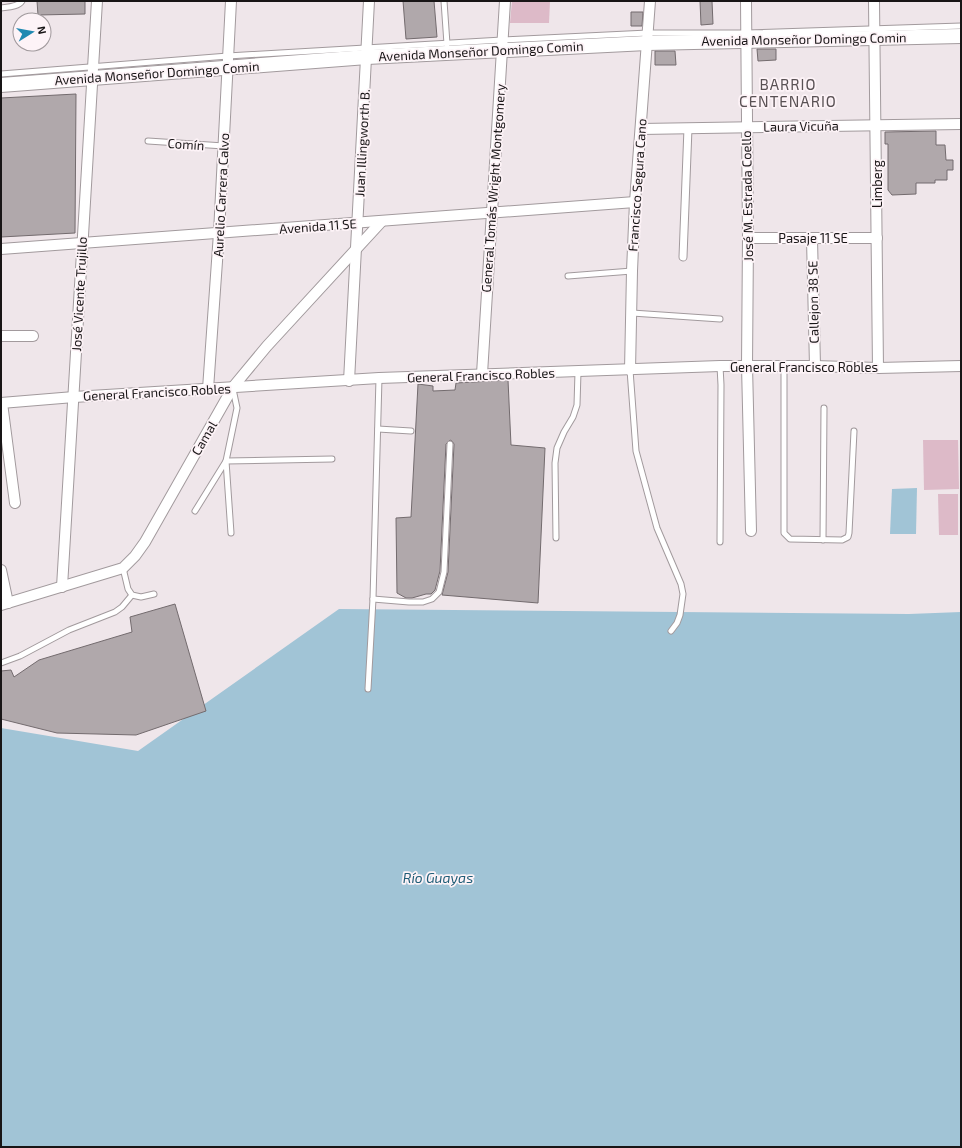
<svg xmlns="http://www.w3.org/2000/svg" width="962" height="1148" font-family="'Exo 2',sans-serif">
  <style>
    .green { fill: #ddbac8 }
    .water { fill: #a1c4d6 }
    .building { fill: #b0a8ab; stroke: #736b6e }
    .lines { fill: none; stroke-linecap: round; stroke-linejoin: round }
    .service-casing { stroke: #a29a9d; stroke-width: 7 }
    .pedestrian-casing { stroke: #a29a9d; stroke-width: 9 }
    .minor-casing { stroke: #a29a9d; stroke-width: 12 }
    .secondary-casing { stroke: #a29a9d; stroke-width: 16 }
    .service { stroke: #fff; stroke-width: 5 }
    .pedestrian { stroke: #fff; stroke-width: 7 }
    .minor { stroke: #fff; stroke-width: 10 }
    .secondary { stroke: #fff; stroke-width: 14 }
    .labels { text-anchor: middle; stroke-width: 3.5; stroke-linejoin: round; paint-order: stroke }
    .street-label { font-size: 13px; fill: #181516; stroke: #fdf3f7 }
    .water-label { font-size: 14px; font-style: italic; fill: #1f5d77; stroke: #fdf3f7 }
    .quarter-label { font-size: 15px; letter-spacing: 1px; fill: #595154; stroke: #fdf3f7 }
  </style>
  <rect width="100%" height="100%" fill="#efe6ea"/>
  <g class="green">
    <polygon points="512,1 550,1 549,23 510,23"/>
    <polygon points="923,440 958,440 959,489 924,490"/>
    <polygon points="938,494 958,494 958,535 939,535"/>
  </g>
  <g class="water">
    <polygon points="917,488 916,534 890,534 892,489"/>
    <polygon points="339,609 909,614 961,612 961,1147 1,1147 1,728 138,751"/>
  </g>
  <g class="building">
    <polygon points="37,1 85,1 85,14 38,15"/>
    <polygon points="403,1 434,1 437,37 406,39"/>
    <polygon points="700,1 712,1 713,24 701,25"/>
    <polygon points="631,12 643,12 642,26 631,26"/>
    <polygon points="757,49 776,49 776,60 758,61"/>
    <polygon points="655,51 675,51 676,65 655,65"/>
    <polygon points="76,94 75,233 1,237 1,98"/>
    <polygon points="936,131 936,145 945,145 946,160 953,160 953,170 947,170 947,180 935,180 935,183 916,183 916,194 892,195 888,190 888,144 885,144 885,132"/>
    <polygon points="508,380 511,445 545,448 538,603 442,595 448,572 454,444 452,441 450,440 446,444 440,571 435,590 431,594 426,594 412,598 406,598 397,593 396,518 411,517 418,384 433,386 433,391 455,390 456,383"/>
    <polygon points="175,604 206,711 136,735 57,733 1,719 1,671 11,670 14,677 39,660 132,632 130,617"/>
  </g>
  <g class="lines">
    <g class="service-casing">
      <g id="service">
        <polyline points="444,1 447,44"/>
        <path d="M1,8C8,7 18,7 22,1"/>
        <polyline points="1,74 228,56 502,40 648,33 746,33 961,26"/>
        <polyline points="148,141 224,146"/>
        <polyline points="568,276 632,271"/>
        <polyline points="632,313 720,319"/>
        <polyline points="720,366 721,385 720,542"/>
        <polyline points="784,366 784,533 790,539 842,540 848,537 849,533 854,431"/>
        <polyline points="630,370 636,451 657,528 681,584 683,594 680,615 677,623 671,631"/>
        <polyline points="378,429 411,431"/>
        <polyline points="195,511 226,461 332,459"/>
        <polyline points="231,533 226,461 237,408 233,389"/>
        <polyline points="556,538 555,463 557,448 564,432 573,417 577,405 578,372"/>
        <polyline points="823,540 824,408"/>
        <polyline points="123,568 128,589 132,595 141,597 154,594"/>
        <polyline points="373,599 409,602 423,602 432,599 439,592 444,572 450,444"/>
        <polyline points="1,663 20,656 69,630 115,612 122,607 132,595"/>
        <polyline points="368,689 373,599 379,378"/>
      </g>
    </g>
    <g class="pedestrian-casing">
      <polyline id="pedestrian" points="683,257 688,128"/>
    </g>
    <g class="minor-casing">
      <g id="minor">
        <polyline points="746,1 748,238 747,366 751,531"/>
        <polyline points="874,1 878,368"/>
        <polyline points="641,129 961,124"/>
        <polyline points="748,238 877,238"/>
        <polyline points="812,239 815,366"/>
        <polyline points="1,249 635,202"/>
        <polyline points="1,336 33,336"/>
        <polyline points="630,370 632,271 635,202 650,1"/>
        <polyline points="482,374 505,1"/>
        <polyline points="349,381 369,1"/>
        <polyline points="208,389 219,233 231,1"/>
        <polyline points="1,403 74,397 379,378 720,366 815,366 878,368 961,366"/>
        <polyline points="2,403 15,503"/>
        <polyline points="1,570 8,603"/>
        <polyline points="62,587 97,1"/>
        <polyline points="1,605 123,568 135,556 145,542 233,387 267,346 382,221"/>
      </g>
    </g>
    <g class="secondary-casing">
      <polyline id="secondary" points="1,85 367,57 647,43 961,36"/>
    </g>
    <use href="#service" class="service"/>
    <use href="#pedestrian" class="pedestrian"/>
    <use href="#minor" class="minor"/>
    <use href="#secondary" class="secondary"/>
  </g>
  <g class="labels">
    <g class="street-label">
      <text transform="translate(804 39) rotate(-1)" y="5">Avenida Monseñor Domingo Comin</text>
      <text transform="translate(481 51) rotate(-3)" y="5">Avenida Monseñor Domingo Comin</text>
      <text transform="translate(157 73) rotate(-4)" y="5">Avenida Monseñor Domingo Comin</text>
      <text transform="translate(801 126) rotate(-1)" y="5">Laura Vicuña</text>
      <text transform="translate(362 143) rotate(-87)" y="5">Juan Illingworth B.</text>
      <text transform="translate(186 144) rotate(4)" y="5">Comín</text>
      <text transform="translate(877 184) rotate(-90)" y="5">Limberg</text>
      <text transform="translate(637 185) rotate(-86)" y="5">Francisco Segura Cano</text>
      <text transform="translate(493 188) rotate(-86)" y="5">General Tomás Wright Montgomery</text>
      <text transform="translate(221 195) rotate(-87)" y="5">Aurelio Carrera Calvo</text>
      <text transform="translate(747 196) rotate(-91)" y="5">José M. Estrada Coello</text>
      <text transform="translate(318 226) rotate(-4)" y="5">Avenida 11 SE</text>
      <text x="813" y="243">Pasaje 11 SE</text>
      <text transform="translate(79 294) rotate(-87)" y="5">José Vicente Trujillo</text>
      <text transform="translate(813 302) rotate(-91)" y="5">Callejon 38 SE</text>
      <text x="804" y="372">General Francisco Robles</text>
      <text transform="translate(481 375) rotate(-2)" y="5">General Francisco Robles</text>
      <text transform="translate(157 392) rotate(-3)" y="5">General Francisco Robles</text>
      <text transform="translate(204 438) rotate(-60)" y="5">Camal</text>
    </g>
    <g class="water-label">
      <text x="438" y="883">Río Guayas</text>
    </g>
    <g class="quarter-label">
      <text x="788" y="90">BARRIO<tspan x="788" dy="17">CENTENARIO</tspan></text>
    </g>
  </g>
  <rect width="962" height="1148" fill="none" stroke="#181516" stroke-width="4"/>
  <g transform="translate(32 32) rotate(79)"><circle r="19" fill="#fdf3f7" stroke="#a19a9d"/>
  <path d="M0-3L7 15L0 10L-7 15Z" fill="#2089b1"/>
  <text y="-6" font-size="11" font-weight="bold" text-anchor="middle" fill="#181516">N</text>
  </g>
</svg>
